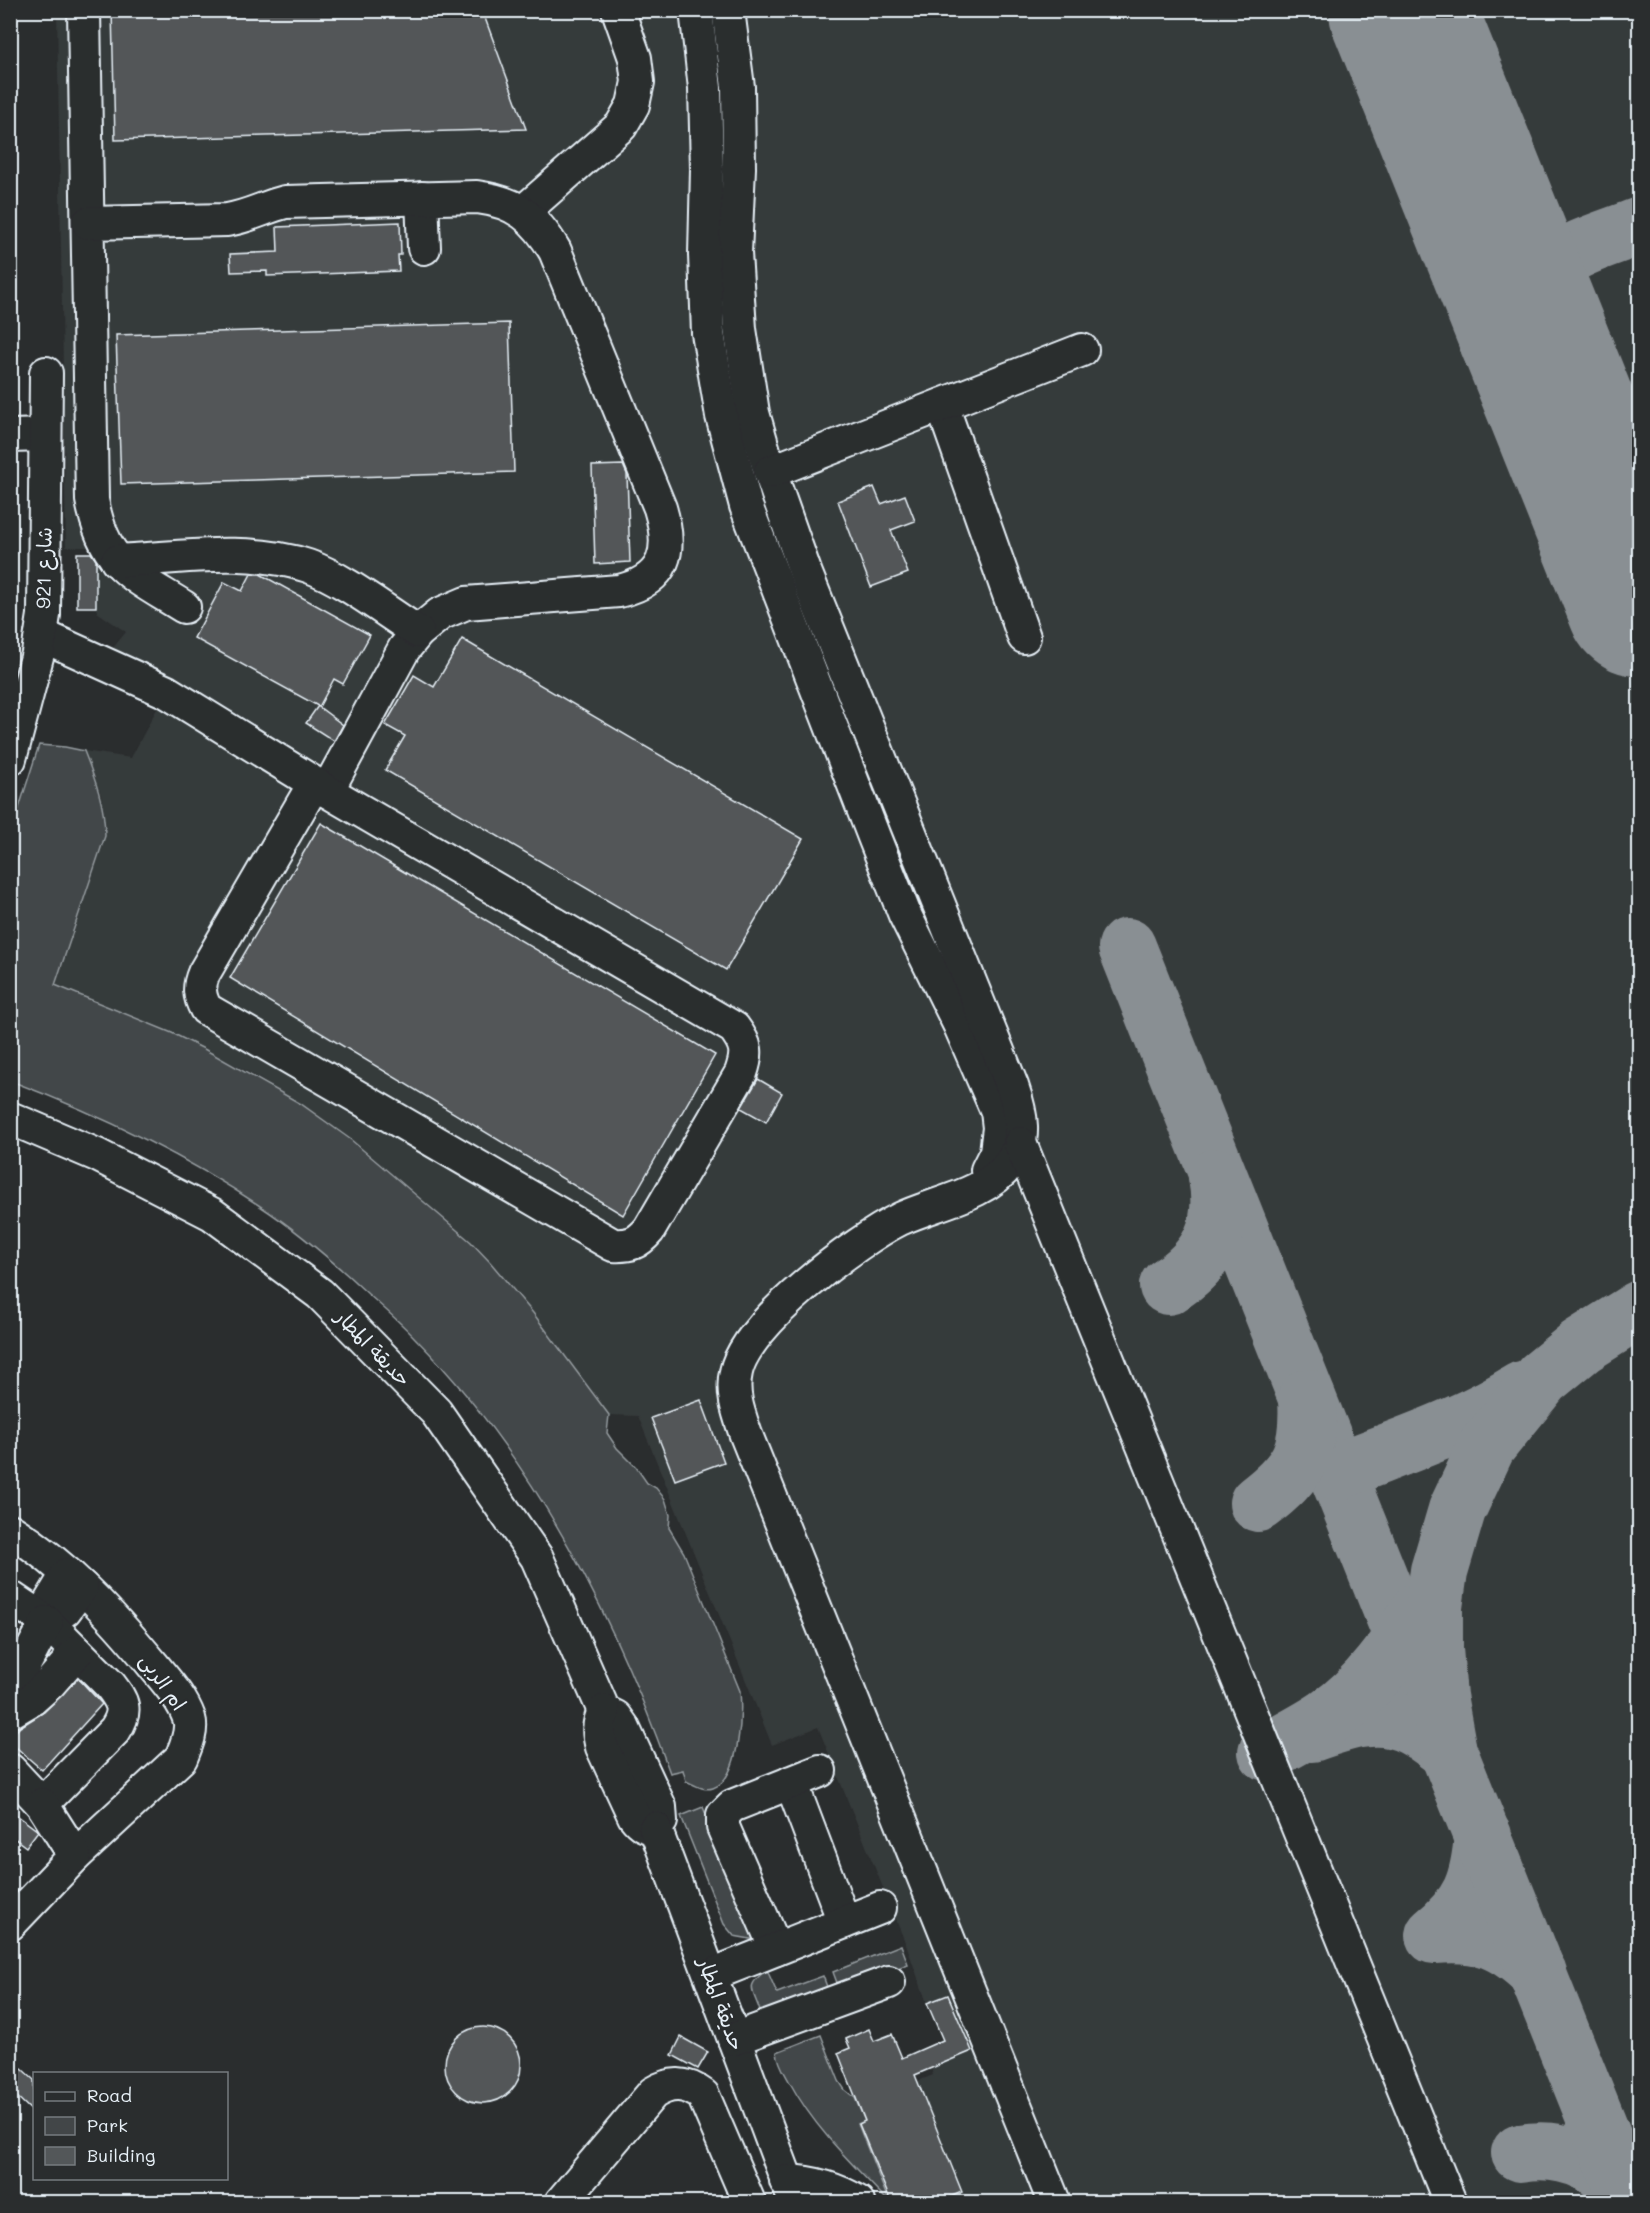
<svg xmlns="http://www.w3.org/2000/svg" width="1650" height="2213" font-family="Mali,'Playpen Sans Arabic',sans-serif">
  <style>
    .built { fill: #363a3b }
    .green { fill: #424648; stroke: #959ca0; stroke-width: 1.5 }
    .lines { fill: none; stroke-linecap: round; stroke-linejoin: round }
    .taxiway { stroke: #898f93; stroke-width: 58 }
    .runway { stroke: #898f93; stroke-width: 146 }
    .building { fill: #535759; stroke: #e8f1f8; stroke-width: 1.5 }
    .minor-casing { stroke: #e8f1f8; stroke-width: 36 }
    .minor { stroke: #2a2d2e; stroke-width: 32 }
    .labels { text-anchor: middle; stroke-width: 4.5; stroke-linejoin: round; paint-order: stroke }
    .street-label { font-size: 20px; fill: #e8f1f8; stroke: #2a2d2e }
  </style>
  <rect width="100%" height="100%" fill="#2a2d2e"/>
  <filter id="ink" filterUnits="userSpaceOnUse"><feTurbulence type="fractalNoise" baseFrequency=".0167" numOctaves="2"/><feDisplacementMap in="SourceGraphic" scale="12" xChannelSelector="R" yChannelSelector="G"/><feConvolveMatrix kernelMatrix="1 2 1 2 8 2 1 2 1" color-interpolation-filters="sRGB"/></filter>
  <g filter="url(#ink)">
    <polygon class="built" points="57,11 1639,11 1639,2202 891,2202 859,2124 865,2121 838,2053 849,2048 846,2039 869,2029 874,2041 892,2034 913,2083 933,2075 931,2068 943,2040 927,2003 905,1942 818,1727 772,1745 638,1416 609,1415 533,1313 490,1262 471,1242 350,1139 301,1104 250,1073 172,1033 55,985 105,836 101,795 84,751 131,758 171,682 113,648 126,632 97,612 96,547 66,547"/>
    <g class="green">
      <path d="M39,745L65,747L84,751C95,779 105,805 105,836L55,985L172,1033L204,1049L301,1104L350,1139L471,1242L490,1262L533,1313L609,1415L607,1433L617,1448L636,1467L647,1483L656,1488L665,1499L670,1515L669,1528L684,1553L740,1691C742,1714 740,1779 713,1788C704,1791 695,1785 686,1781L683,1770L670,1773C614,1616 534,1459 415,1338C400,1322 384,1308 368,1294C334,1262 298,1231 260,1206C181,1153 98,1114 11,1081V833Z"/>
      <polygon points="703,1807 756,1940 734,1936 724,1924 681,1816"/>
      <polygon points="901,1945 908,1964 840,1991 833,1972"/>
      <path d="M767,1970L777,1993L823,1976L830,1995L763,2014L760,2011C752,1988 745,1986 767,1970Z"/>
      <path d="M821,2035L839,2081L845,2090L855,2098L865,2121L858,2124L889,2202C852,2164 814,2128 789,2081C784,2072 778,2063 777,2052Z"/>
    </g>
    <g class="lines">
      <g class="taxiway">
        <path d="M1482,208C1502,244 1526,257 1566,255"/>
        <path d="M1534,336C1521,258 1581,249 1640,226"/>
        <polyline points="1127,947 1423,1688"/>
        <path d="M1168,1286C1210,1260 1226,1226 1217,1177"/>
        <path d="M1336,1472C1399,1447 1465,1426 1522,1390"/>
        <path d="M1258,1503C1300,1471 1310,1451 1307,1398"/>
        <path d="M1312,1733C1345,1721 1380,1709 1413,1727C1425,1733 1437,1743 1448,1751"/>
        <path d="M1267,1752C1287,1741 1309,1730 1328,1717C1368,1689 1396,1649 1421,1608"/>
        <path d="M1483,1836C1479,1882 1471,1905 1434,1935C1481,1931 1504,1940 1538,1973"/>
        <path d="M1520,2153C1562,2146 1597,2160 1625,2192"/>
        <polyline points="1629,2202 1448,1751 1438,1696 1434,1649 1434,1607 1439,1571 1457,1510 1487,1446 1542,1378 1581,1346 1640,1309"/>
      </g>
      <polyline class="runway" points="1402,10 1640,603"/>
    </g>
    <g class="building">
      <polygon points="112,10 482,10 526,129 115,140"/>
      <polygon points="400,222 401,255 398,255 399,271 267,276 267,271 231,272 230,254 278,252 277,227"/>
      <polygon points="509,323 514,472 121,484 116,335"/>
      <polygon points="623,465 627,474 630,562 595,564 592,466"/>
      <polygon points="874,487 881,504 905,495 915,521 891,530 908,573 871,587 838,501"/>
      <polygon points="77,553 91,553 96,560 96,607 77,607"/>
      <polygon points="251,574 260,574 370,635 343,684 334,679 319,707 343,725 334,741 306,723 318,706 194,638 224,582 242,591"/>
      <polygon points="462,639 803,839 726,970 385,770 405,736 385,725 414,675 434,687"/>
      <polygon points="321,823 715,1055 623,1215 230,978"/>
      <polygon points="758,1079 782,1093 766,1122 741,1108"/>
      <polygon points="701,1400 724,1462 675,1480 651,1418"/>
      <polygon points="78,1678 102,1704 42,1770 10,1742 10,1737 20,1727 44,1712"/>
      <polygon points="10,1810 38,1831 26,1847 10,1835"/>
      <polygon points="948,1995 972,2051 915,2075 962,2192 945,2199 946,2202 891,2202 859,2124 865,2121 838,2053 850,2048 846,2039 869,2029 874,2041 892,2034 902,2058 943,2040 927,2003"/>
      <circle cx="483" cy="2065" r="38"/>
      <polygon points="681,2037 708,2052 698,2069 672,2055"/>
      <polygon points="10,2058 34,2080 34,2113 10,2090"/>
    </g>
    <g class="lines">
      <g class="minor-casing">
        <g id="minor">
          <path d="M84,10L92,500C104,566 133,575 184,607"/>
          <polyline points="696,10 705,88 707,169 705,255 708,333 722,416 746,506 874,837 905,915 960,1026 997,1111 999,1128 996,1152 987,1170"/>
          <path d="M728,10L738,87L739,168L735,253L740,329L753,413L770,472L806,574L1012,1086C1021,1112 1028,1141 1009,1164C986,1195 934,1203 900,1219C856,1241 746,1323 736,1372C731,1394 739,1414 746,1435L1054,2202"/>
          <polyline points="422,198 424,248"/>
          <polyline points="523,212 621,126 633,105 638,82 635,58 618,10"/>
          <path d="M88,223L227,220C248,217 265,207 285,202L477,197C516,202 535,217 555,251L660,508C673,551 666,580 619,591L466,603L440,614L418,632L404,649L327,791"/>
          <polyline points="942,405 1024,637"/>
          <polyline points="10,436 45,435"/>
          <polyline points="770,472 1082,350"/>
          <path d="M117,561C179,558 247,546 308,566C343,578 385,611 418,632"/>
          <path d="M41,635L167,692L327,791L734,1028C747,1045 748,1053 741,1073L649,1230C638,1243 630,1246 613,1245L206,1009C199,996 198,987 204,973L314,784"/>
          <polyline points="10,759 38,653 44,615 46,373"/>
          <polyline points="10,1118 97,1155 212,1214 320,1294 436,1412 537,1558 604,1711 616,1717 623,1727 660,1807 661,1821 655,1828"/>
          <polyline points="1020,1143 1450,2202"/>
          <path d="M10,1530C65,1564 112,1615 153,1665C166,1681 182,1698 189,1718C193,1731 186,1746 181,1758L75,1856L10,1924"/>
          <polyline points="67,1574 50,1602 47,1622 65,1610 82,1587"/>
          <path d="M10,1597L47,1622L110,1685C123,1702 128,1710 115,1730L42,1804L10,1770"/>
          <polyline points="12,1710 12,1688 47,1622"/>
          <path d="M604,1711C598,1724 598,1733 602,1747L634,1816C640,1824 645,1827 655,1828"/>
          <polyline points="10,1712 32,1699 50,1683 77,1652"/>
          <polyline points="791,1782 844,1922"/>
          <polyline points="42,1804 75,1856"/>
          <polyline points="655,1828 795,2202"/>
          <polyline points="776,1949 723,1827 723,1815 732,1806 820,1771"/>
          <polyline points="711,1975 880,1908"/>
          <polyline points="734,2039 889,1982"/>
          <path d="M786,2181C813,2182 835,2188 858,2202"/>
          <path d="M561,2202L653,2093C671,2082 685,2082 703,2095L749,2202"/>
        </g>
      </g>
      <use href="#minor" class="minor"/>
    </g>
  </g>
  <g class="labels">
    <g class="street-label">
      <text transform="translate(44 568) rotate(-89)" y="7">شارع 921</text>
      <text transform="translate(373 1348) rotate(46)" y="7">حديقة المطار</text>
      <text transform="translate(163 1682) rotate(55)" y="7">ام الربى</text>
      <text transform="translate(721 2004) rotate(70)" y="7">حديقة المطار</text>
    </g>
  </g>
  <rect width="1650" height="2213" fill="none" stroke="#2a2d2e" stroke-width="36"/>
  <rect x="18" y="18" width="1614" height="2177" fill="none" stroke="#e8f1f8" stroke-width="2" filter="url(#ink)"/>
  <rect x="33" y="2072" width="195" height="108" fill="#2a2d2e" stroke="#767b7f" stroke-width="1.5"/>
  <rect x="45" y="2092" width="30" height="9" fill="#2a2d2e" stroke="#767b7f" stroke-width="1.5"/>
  <text x="87" y="2102" font-size="18" fill="#e8f1f8">Road</text>
  <rect x="45" y="2117" width="30" height="18" fill="#424648" stroke="#767b7f" stroke-width="1.5"/>
  <text x="87" y="2132" font-size="18" fill="#e8f1f8">Park</text>
  <rect x="45" y="2147" width="30" height="18" fill="#535759" stroke="#767b7f" stroke-width="1.5"/>
  <text x="87" y="2162" font-size="18" fill="#e8f1f8">Building</text>
</svg>
